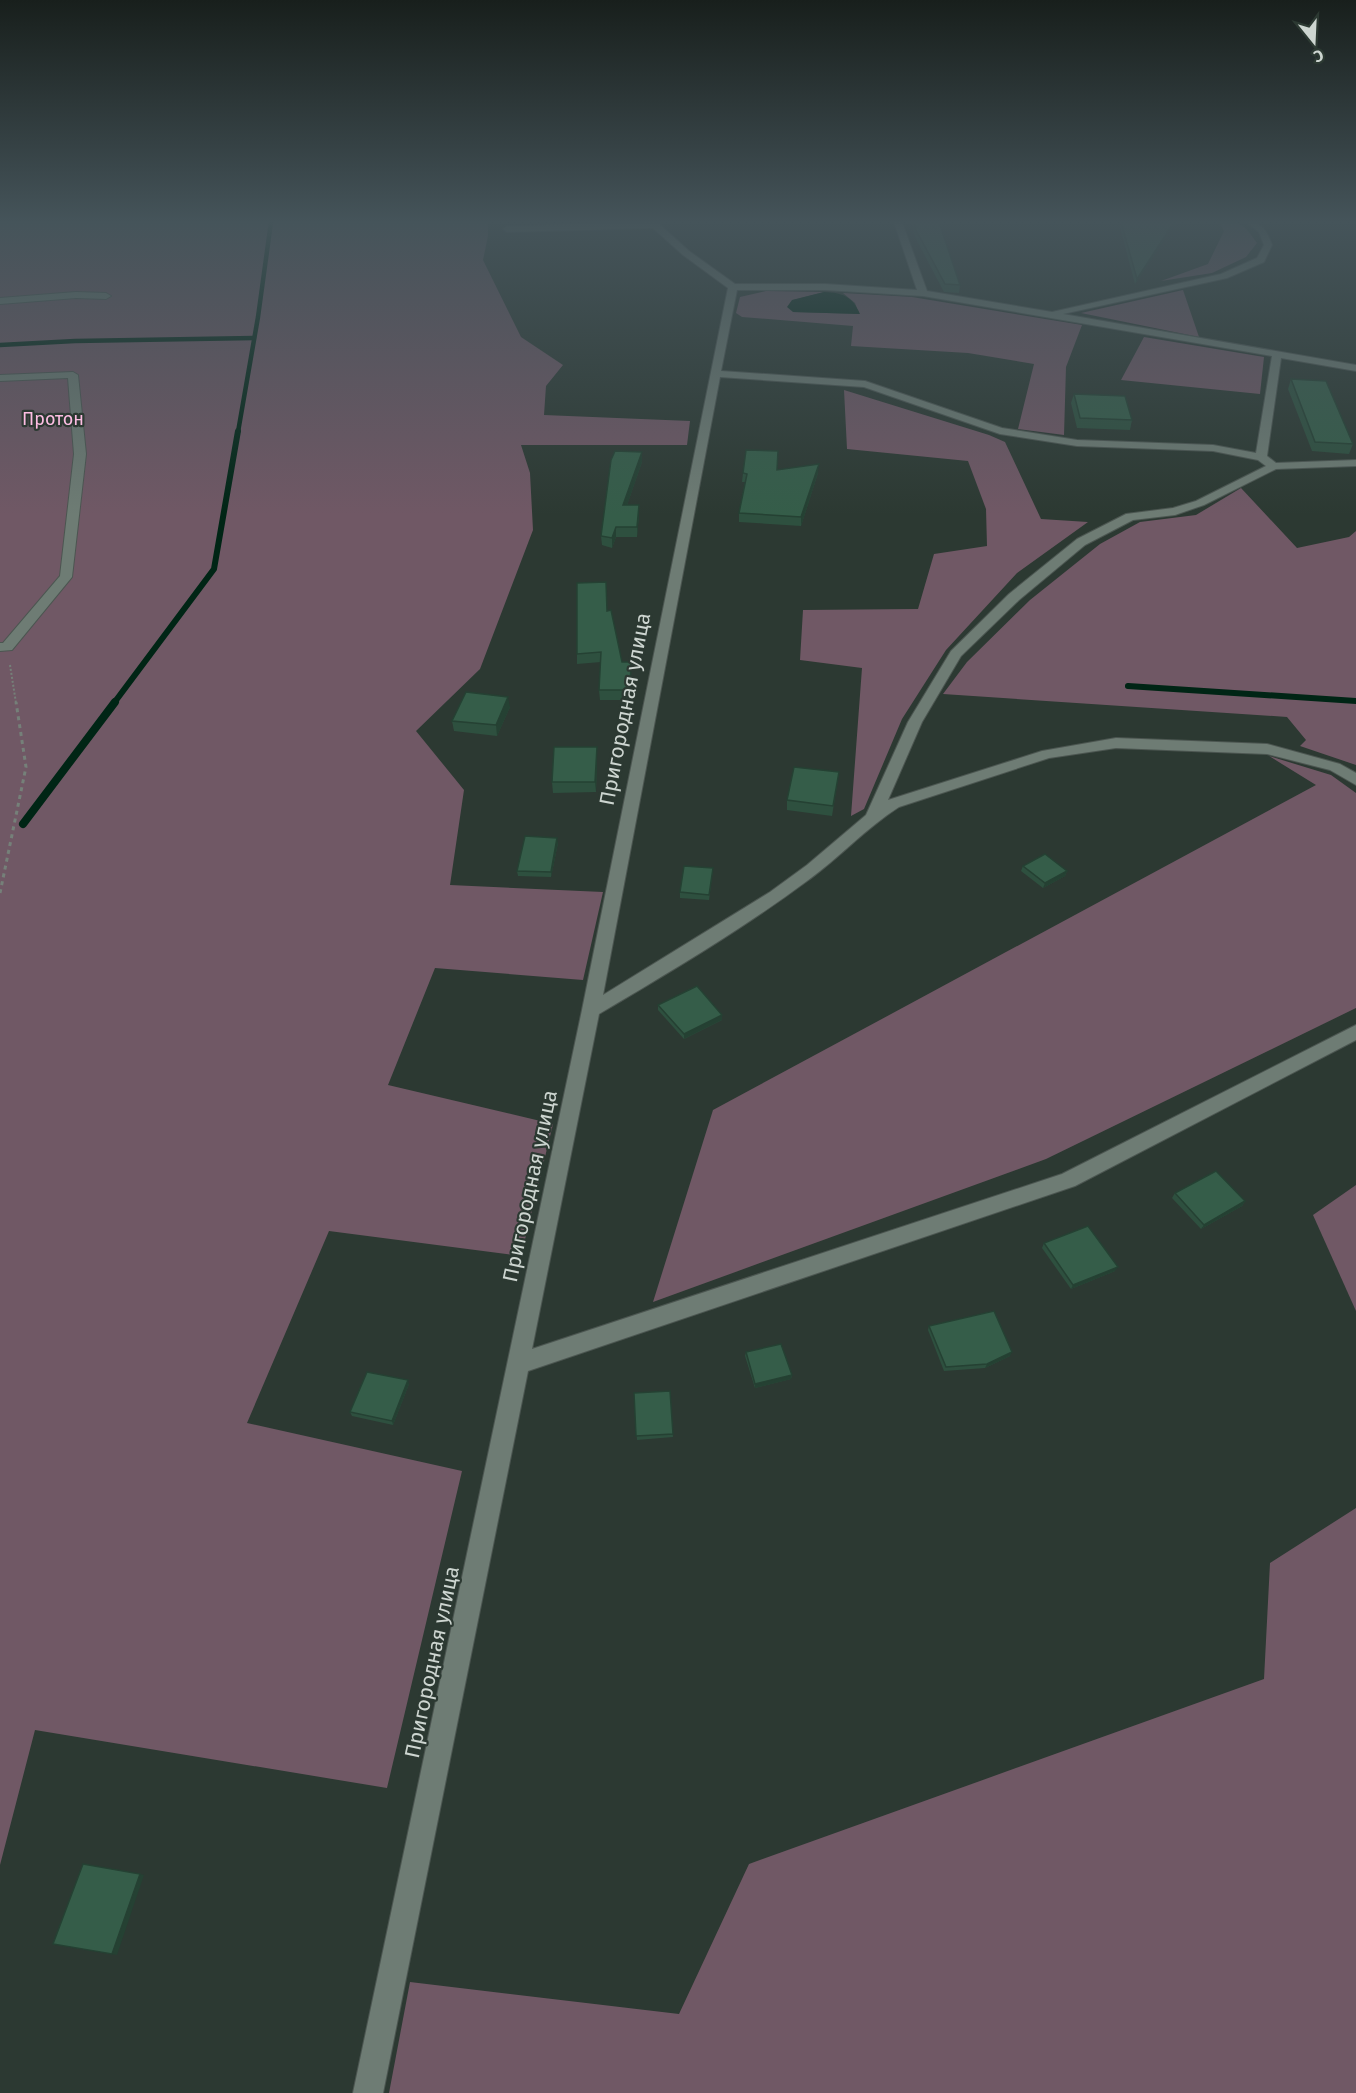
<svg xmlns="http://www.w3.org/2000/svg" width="1356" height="2093" font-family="'Fira Sans',sans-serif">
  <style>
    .green { fill: #705865 }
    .water { fill: #002515 }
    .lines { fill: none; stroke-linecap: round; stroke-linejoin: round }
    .stream-far2 { stroke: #002515; stroke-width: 4.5 }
    .stream-far1 { stroke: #002515; stroke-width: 6 }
    .stream { stroke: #002515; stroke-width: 8 }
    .minor-casing { stroke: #4c5651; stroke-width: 2 }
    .path-far1 { stroke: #758079; stroke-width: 2; stroke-dasharray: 2 2; stroke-linecap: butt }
    .path { stroke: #758079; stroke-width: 3; stroke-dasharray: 4 4; stroke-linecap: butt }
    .minor { fill: #6e7c74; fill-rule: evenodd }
    .wall { fill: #2e503f }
    .shaded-wall { fill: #254133 }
    .building { fill: #355d49; stroke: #254133; stroke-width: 1.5 }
    .labels { text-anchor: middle; stroke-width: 4.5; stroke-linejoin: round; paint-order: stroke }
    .far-park-label { font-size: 18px; fill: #fcbde2; stroke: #2c3932 }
    .street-label { font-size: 21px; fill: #cdd5d0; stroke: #2c3932 }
  </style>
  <rect width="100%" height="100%" fill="#2c3932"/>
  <g class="green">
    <polygon points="0,222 488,222 488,236 483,260 521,337 563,365 546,386 544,415 690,421 687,445 521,445 530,473 533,530 480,669 416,731 464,790 450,885 603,892 583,980 435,968 388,1085 553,1124 521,1256 329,1231 247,1423 462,1471 387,1788 35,1730 0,1865"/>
    <path d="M1219,222C1242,222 1244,224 1257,243L1246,257L1212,273L1161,281L1208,264L1224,231Z"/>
    <polygon points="1183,290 1199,337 1081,313"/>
    <polygon points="766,291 824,292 793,300 793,312 859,314 855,303 843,293 912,297 1082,325 1066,367 1064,435 1018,429 1034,364 968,353 851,346 853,326 742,317 736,313 740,297"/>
    <polygon points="1144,337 1264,357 1260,394 1121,380"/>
    <polygon points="844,390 989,435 1005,442 1041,519 1088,522 1017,573 946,650 902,719 864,809 851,816 862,668 800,660 803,610 918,609 934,554 987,546 986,509 968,461 847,449"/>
    <polygon points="1241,488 1297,548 1349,537 1356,531 1356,765 1300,746 1306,740 1287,717 943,694 967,662 1030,600 1100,544 1140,522 1196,515"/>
    <polygon points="1269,756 1331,775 1356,793 1356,1008 1046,1159 653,1302 713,1110 1316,785"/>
    <polygon points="1356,1185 1356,1311 1313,1215"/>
    <polygon points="1356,1508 1356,2093 389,2093 410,1982 679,2014 749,1864 1264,1679 1270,1563"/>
  </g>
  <path class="water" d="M824,292C843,293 852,296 860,314L793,312L787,307L792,300Z"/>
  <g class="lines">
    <g class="stream-far2">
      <polyline points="0,345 75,341 254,338"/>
      <polyline points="238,432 258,317 271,222"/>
    </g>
    <g class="stream-far1">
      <polyline points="1128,686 1356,701"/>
      <polyline points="114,703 214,569 238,431"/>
    </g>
    <polyline class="stream" points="23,824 115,702"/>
    <g class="minor-casing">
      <g id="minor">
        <path d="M657,222L689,251L735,284H825L917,290L894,222H902L927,291L1052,312L1221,274L1257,258L1264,245L1259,232L1246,222C1262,222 1267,231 1272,245L1264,262L1227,278L1063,314L1356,365V371L1281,358L1267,456L1276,463L1356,460V466L1276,469L1204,505L1175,515L1133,520L1085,545L1019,600L961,656L922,722L888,800L1042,751L1116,738L1267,744L1340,764L1356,773V785L1330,770L1267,754L1116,748L1049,758L899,807C866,828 839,858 807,881C741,930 670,972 599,1014L532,1349L1062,1174L1356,1025V1040L1075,1186L528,1371L383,2093H353L582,1010L728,288L683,255L653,228L507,232L503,229L507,226ZM737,290H825L923,296L1272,356L1256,453L1213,445L1077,440L1002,428L865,381L721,371ZM720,377L864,387L1000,434L1077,446L1213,451L1258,460L1266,466L1196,501L1173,508L1126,514L1077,539L1009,594L951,651L908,722L866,815L807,865L770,892L603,995Z"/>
        <polygon points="76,292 106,293 111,296 106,299 76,298 0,304 0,298"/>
        <polygon points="73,372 78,375 86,454 72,577 12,650 0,651 0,643 3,643 60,576 74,454 68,378 0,381 0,375"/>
      </g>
    </g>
    <polyline class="path-far1" points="10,665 16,703"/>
    <polyline class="path" points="0,893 26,767 16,702"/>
    <use href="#minor" class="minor"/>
  </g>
  <g class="wall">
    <polygon points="911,222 939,222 960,285 959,293 944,292 915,237"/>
    <polygon points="1121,222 1152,223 1152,222 1176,222 1135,284 1120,227"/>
    <polygon points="1291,379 1353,444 1349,454 1312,451 1288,389"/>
    <polygon points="1074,394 1132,420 1130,430 1077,428 1071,403"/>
    <polygon points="642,452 642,462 627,505 639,505 639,515 637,537 616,537 612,548 602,545 601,536"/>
    <polygon points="777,470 818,473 801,526 739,522 739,513 745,482 742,482 743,473"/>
    <polygon points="607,611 622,662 631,662 630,700 600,700 599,690 601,662 577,664 577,654"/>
    <polygon points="510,707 497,736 454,731 452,721"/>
    <polygon points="597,747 597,757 596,792 553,793 552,782"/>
    <polygon points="839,772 832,816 787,810 787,800"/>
    <polygon points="558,843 551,877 518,876 517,871"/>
    <polygon points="1023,866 1067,871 1065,876 1043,888 1021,871"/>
    <polygon points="713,868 709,900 680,898 680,892"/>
    <polygon points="658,1005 722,1015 722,1020 684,1039 658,1010"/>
    <polygon points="1175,1193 1245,1201 1242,1206 1201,1229 1172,1198"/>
    <polygon points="1044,1243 1115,1271 1071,1289 1042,1248"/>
    <polygon points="929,1326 1010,1356 985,1368 944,1371 928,1330"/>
    <polygon points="746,1352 792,1375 791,1379 755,1388 745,1356"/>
    <polygon points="409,1384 393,1425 352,1416 350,1412"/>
    <polygon points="670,1391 673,1437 637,1440 634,1393"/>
  </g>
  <g class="shaded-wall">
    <polygon points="1174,222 1176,222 1135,284 1137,279"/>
    <polygon points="642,452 642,462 624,514 623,505"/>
    <polygon points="819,464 818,473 801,526 801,517"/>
    <polygon points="639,505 639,515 637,537 637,527"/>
    <polygon points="616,527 616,537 612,548 612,538"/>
    <polygon points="508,697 510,707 497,736 496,725"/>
    <polygon points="597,747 597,757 596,792 595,782"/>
    <polygon points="557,838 558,843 551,877 551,872"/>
    <polygon points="1067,871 1065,876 1043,888 1045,883"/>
    <polygon points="722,1015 722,1020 684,1039 684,1034"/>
    <polygon points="1245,1201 1242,1206 1201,1229 1204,1225"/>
    <polygon points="1118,1267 1115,1271 1071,1289 1073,1285"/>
    <polygon points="1012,1352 1010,1356 985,1368 987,1364"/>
    <polygon points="792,1375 791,1379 755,1388 755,1384"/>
    <polygon points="408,1380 409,1384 393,1425 392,1421"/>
    <polygon points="140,1874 144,1875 117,1955 112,1954"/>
  </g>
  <g class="building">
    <polygon points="914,222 939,222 960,285 945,284 916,230"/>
    <polygon points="1121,222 1158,223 1157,222 1174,222 1137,279"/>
    <polygon points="1291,379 1326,381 1353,444 1315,442"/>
    <polygon points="1074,394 1125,396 1132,420 1080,418"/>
    <polygon points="746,450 778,451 777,470 819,464 801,517 739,513 747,474 743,473"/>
    <polygon points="615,451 642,452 623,505 639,505 637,527 616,527 612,538 601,536 611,460"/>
    <polygon points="606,582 607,611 611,610 622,662 631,662 630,690 599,690 601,652 577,654 577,583"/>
    <polygon points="466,692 508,697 496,725 452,721"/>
    <polygon points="554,747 597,747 595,782 552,782"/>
    <polygon points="794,767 839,772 833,806 787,800"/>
    <polygon points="525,836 557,838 551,872 517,871"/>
    <polygon points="1045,854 1067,871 1045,883 1023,866"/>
    <polygon points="684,866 713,868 709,895 680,892"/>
    <polygon points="697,986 722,1015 684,1034 658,1005"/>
    <polygon points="1216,1171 1245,1201 1204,1225 1175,1193"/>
    <polygon points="1088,1226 1118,1267 1073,1285 1044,1243"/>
    <polygon points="994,1311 1012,1352 987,1364 946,1367 929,1326"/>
    <polygon points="781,1344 792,1375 755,1384 746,1352"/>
    <polygon points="367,1372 408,1380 392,1421 350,1412"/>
    <polygon points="670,1391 673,1434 636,1436 634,1393"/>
    <polygon points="83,1864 140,1874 112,1954 53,1944"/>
  </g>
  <linearGradient id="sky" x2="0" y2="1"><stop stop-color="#181f1c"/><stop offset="0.43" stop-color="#45545a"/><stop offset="1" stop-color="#45545a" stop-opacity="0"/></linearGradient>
  <rect width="1356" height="515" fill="url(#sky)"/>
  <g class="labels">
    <g class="far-park-label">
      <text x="53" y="425">Протон</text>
    </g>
    <g class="street-label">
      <text transform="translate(625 709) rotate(-79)" y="7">Пригородная улица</text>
      <text transform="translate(530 1186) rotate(-78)" y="7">Пригородная улица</text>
      <text transform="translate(432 1662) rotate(-78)" y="7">Пригородная улица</text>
    </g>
  </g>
  <g transform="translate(1314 42) rotate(162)" stroke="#2c3932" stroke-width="4.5" paint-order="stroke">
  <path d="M0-4.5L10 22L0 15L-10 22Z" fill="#cdd5d0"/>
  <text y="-9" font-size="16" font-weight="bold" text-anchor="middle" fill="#cdd5d0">С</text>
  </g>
</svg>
